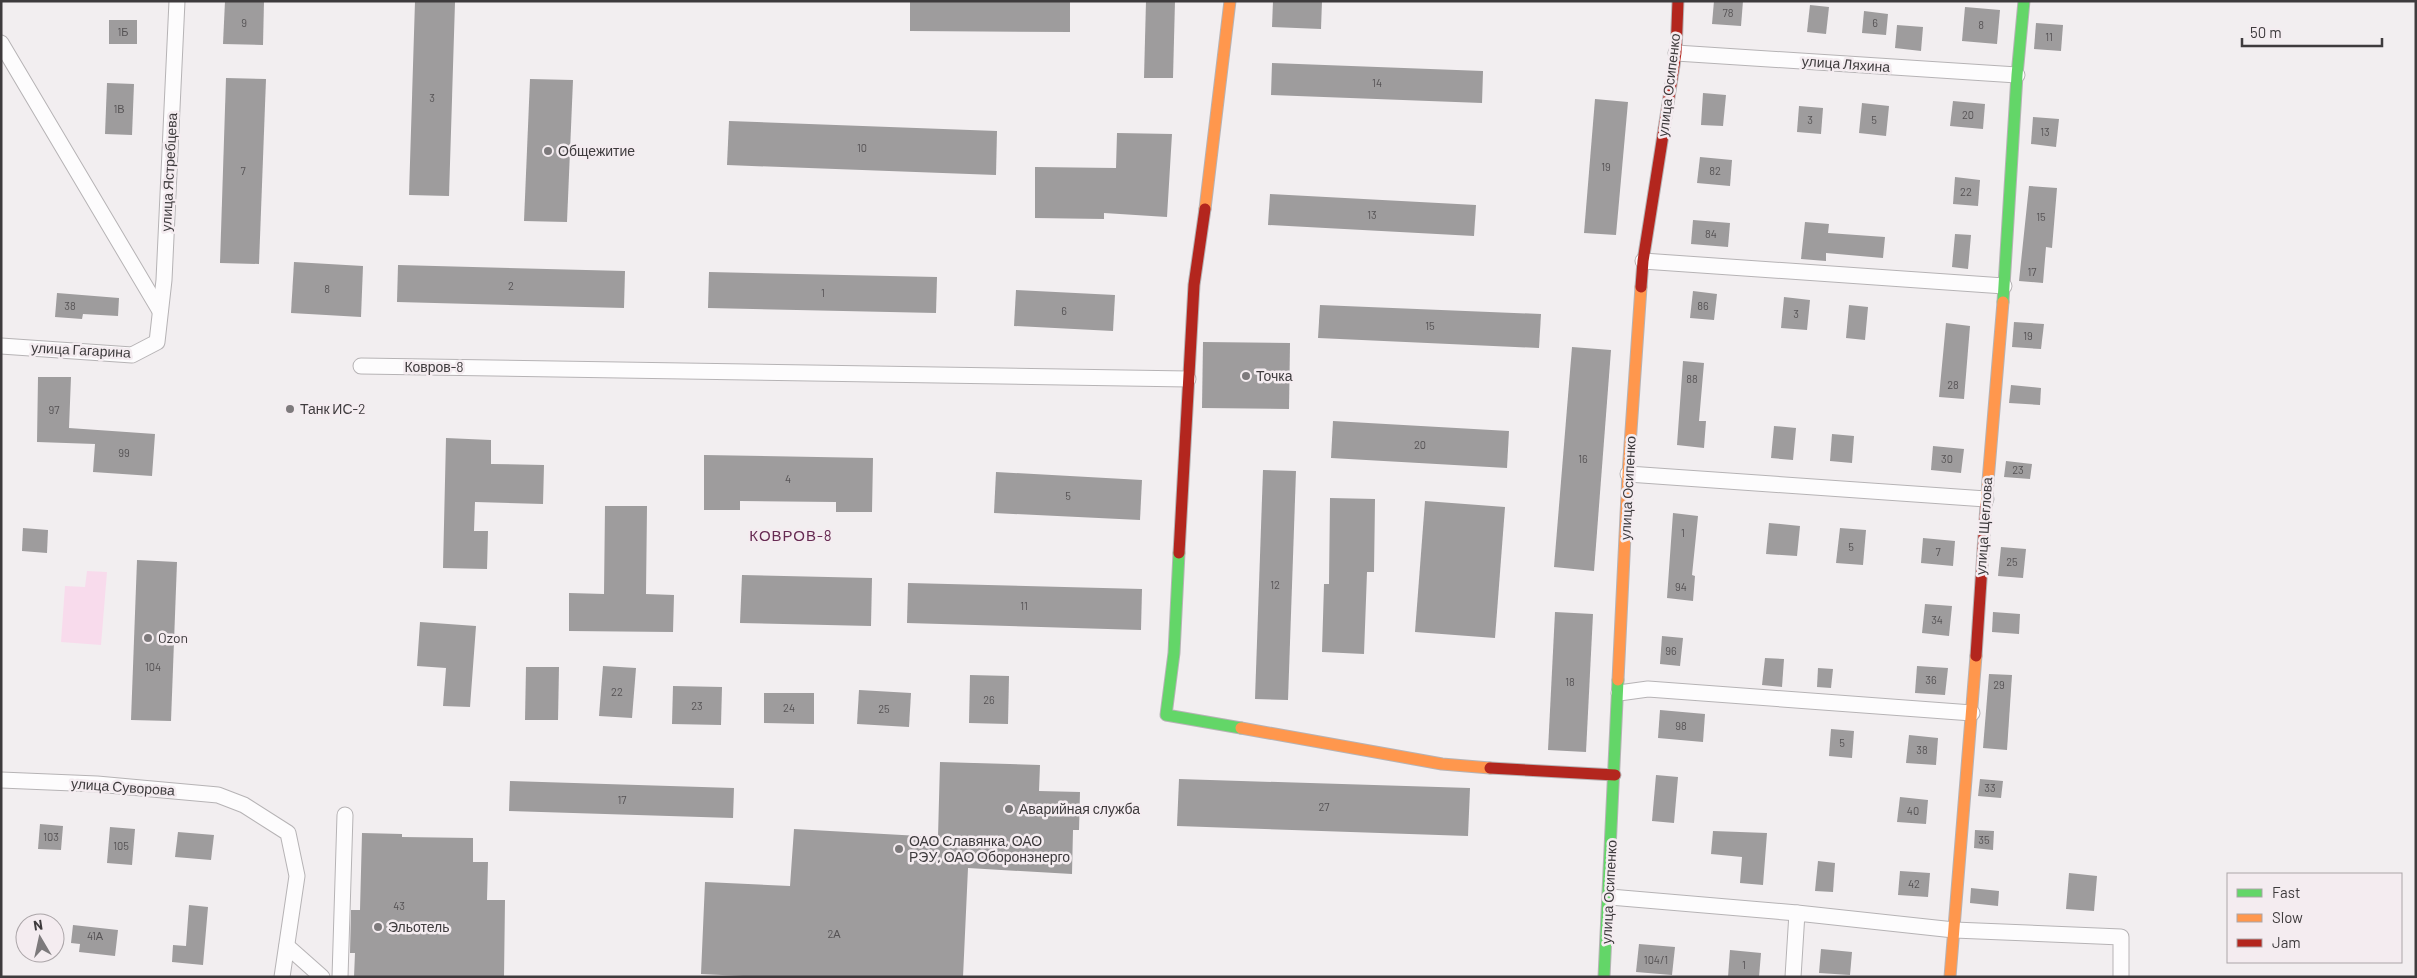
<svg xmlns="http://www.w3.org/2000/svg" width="2417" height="978" font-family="Barlow,sans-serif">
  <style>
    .green { fill: #f8dbec }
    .building { fill: #9e9c9d }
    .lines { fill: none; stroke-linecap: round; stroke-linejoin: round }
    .street-casing { stroke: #b6b3b5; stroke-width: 17 }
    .fast-casing { stroke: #b6b3b5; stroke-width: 13 }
    .slow-casing { stroke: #b6b3b5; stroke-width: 13 }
    .jam-casing { stroke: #b6b3b5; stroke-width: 13 }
    .street { stroke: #fdfcfd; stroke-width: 15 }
    .fast { stroke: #63d668; stroke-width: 11 }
    .slow { stroke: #ff974d; stroke-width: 11 }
    .jam { stroke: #b3261e; stroke-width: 11 }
    .poi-dot { fill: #7d7a7c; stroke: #f4ecf0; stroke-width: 2 }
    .labels { text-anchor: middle; stroke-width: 5; stroke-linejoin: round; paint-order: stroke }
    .number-label { font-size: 11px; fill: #565355 }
    .street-label { font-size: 14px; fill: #3e3b3d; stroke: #f4ecf0 }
    .poi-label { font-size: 14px; fill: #3e3b3d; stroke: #f4ecf0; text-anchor: start }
    .neighbourhood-label { font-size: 15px; letter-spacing: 1px; fill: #662a52; stroke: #f4ecf0 }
  </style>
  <rect width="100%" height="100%" fill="#f2eef0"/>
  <polygon class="green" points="87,571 107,572 101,645 61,642 65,586 85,587"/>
  <g class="building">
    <polygon points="225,1 264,1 263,45 223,44"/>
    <polygon points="415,1 455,2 449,196 409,195"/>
    <polygon points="910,1 1070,1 1070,32 910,31"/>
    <polygon points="1146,1 1175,1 1173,78 1144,78"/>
    <polygon points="1273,1 1322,1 1321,29 1272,27"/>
    <polygon points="1714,1 1743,1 1741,26 1712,24"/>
    <polygon points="1810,5 1829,7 1826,34 1807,32"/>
    <polygon points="1965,7 2000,10 1997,44 1962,41"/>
    <polygon points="1864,11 1888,14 1886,35 1862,33"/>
    <rect x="109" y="20" width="28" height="24"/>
    <polygon points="2036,23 2063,25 2061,51 2034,49"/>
    <polygon points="1897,25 1923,27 1921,51 1895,48"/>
    <polygon points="1272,63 1483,71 1482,103 1271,95"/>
    <polygon points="226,78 266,79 259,264 220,263"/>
    <polygon points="530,79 573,80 567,222 524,221"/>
    <polygon points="107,83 134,84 132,135 105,134"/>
    <polygon points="1703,93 1726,95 1723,126 1701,125"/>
    <polygon points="1595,99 1628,102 1616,235 1584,233"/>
    <polygon points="1953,101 1985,104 1983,129 1950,126"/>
    <polygon points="1862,103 1889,106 1886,136 1859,133"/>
    <polygon points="1799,106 1823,108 1821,134 1797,132"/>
    <polygon points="2033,117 2059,119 2056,147 2031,144"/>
    <polygon points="729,121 997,131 996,175 727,165"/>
    <polygon points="1117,133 1172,134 1167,217 1104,213 1104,219 1035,218 1035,167 1116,168"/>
    <polygon points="1700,157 1732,160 1730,186 1697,183"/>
    <polygon points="1955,177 1980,180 1978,206 1953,204"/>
    <polygon points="2029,186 2057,188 2052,248 2046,247 2043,283 2019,281"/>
    <polygon points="1270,194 1476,205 1474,236 1268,225"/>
    <polygon points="1693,220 1730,223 1728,247 1691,244"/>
    <polygon points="1805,222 1829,224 1828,233 1885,237 1883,258 1826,253 1826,261 1801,259"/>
    <polygon points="1955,234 1971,235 1968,269 1952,267"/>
    <polygon points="294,262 363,266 361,317 291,313"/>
    <polygon points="398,265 625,271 624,308 397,302"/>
    <polygon points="709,272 937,277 936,313 708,308"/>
    <polygon points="1016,290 1115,295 1113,331 1014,326"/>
    <polygon points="1693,291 1717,294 1714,320 1690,318"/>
    <polygon points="57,293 119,298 118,316 83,314 82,319 55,317"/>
    <polygon points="1784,297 1810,300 1807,330 1781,328"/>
    <polygon points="1320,305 1541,314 1539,348 1318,338"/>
    <polygon points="1849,305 1868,307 1865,340 1846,338"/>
    <polygon points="2014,322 2044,324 2041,349 2012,347"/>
    <polygon points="1946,323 1970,326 1964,399 1939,397"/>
    <polygon points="1203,342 1290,343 1289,409 1202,408"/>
    <polygon points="1572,347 1611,350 1594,571 1554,567"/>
    <polygon points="1683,361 1704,363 1699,421 1706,421 1704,448 1677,445"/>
    <polygon points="38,377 71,377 69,428 155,434 152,476 93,472 95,444 37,442"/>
    <polygon points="2011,385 2041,388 2040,405 2009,403"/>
    <polygon points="1333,421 1509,431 1507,468 1331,458"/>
    <polygon points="1774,426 1796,428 1793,460 1771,458"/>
    <polygon points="1832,434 1854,436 1852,463 1830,461"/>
    <polygon points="446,438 491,440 491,464 544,465 543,504 475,502 474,531 488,531 487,569 443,568"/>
    <polygon points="1933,446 1964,449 1961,473 1931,470"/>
    <polygon points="704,455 873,458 872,512 836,512 836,502 740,501 740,510 704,510"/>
    <polygon points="2006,461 2032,464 2030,479 2004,477"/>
    <polygon points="1263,470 1296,471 1288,700 1255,699"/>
    <polygon points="996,472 1142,480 1140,520 994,513"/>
    <polygon points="1330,498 1375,499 1374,572 1367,572 1364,654 1322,652 1324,584 1329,584"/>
    <polygon points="1425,501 1505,507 1495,638 1415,632"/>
    <polygon points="605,506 647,506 646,594 674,595 673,632 569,631 569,593 604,594"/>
    <polygon points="1673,513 1698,516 1692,575 1695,576 1693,601 1667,598"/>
    <polygon points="1769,523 1800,526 1797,556 1766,554"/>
    <polygon points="23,528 48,530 47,553 22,551"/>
    <polygon points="1840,528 1866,530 1863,565 1836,563"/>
    <polygon points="1923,538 1955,541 1953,566 1921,563"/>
    <polygon points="2001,547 2026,549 2023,578 1998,576"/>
    <polygon points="137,560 177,562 171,721 131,720"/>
    <polygon points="742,575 872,578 871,626 740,623"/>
    <polygon points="908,583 1142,589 1141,630 907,623"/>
    <polygon points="1925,604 1952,606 1949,636 1922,633"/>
    <polygon points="1555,612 1593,614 1586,752 1548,750"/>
    <polygon points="1993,612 2020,614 2019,634 1992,632"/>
    <polygon points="420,622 476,626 470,707 443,706 446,668 417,666"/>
    <polygon points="1662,636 1683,638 1680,666 1660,664"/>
    <polygon points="1765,658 1784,659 1782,687 1762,685"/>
    <polygon points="603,666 636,668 632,718 599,716"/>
    <polygon points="1917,666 1948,668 1945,695 1915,693"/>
    <polygon points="526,667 559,667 558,720 525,720"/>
    <polygon points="1818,668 1833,669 1831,688 1817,687"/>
    <polygon points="1989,674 2012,675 2007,750 1983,748"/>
    <polygon points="970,675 1009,676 1008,724 969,723"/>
    <polygon points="673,686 722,687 721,725 672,724"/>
    <polygon points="859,690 911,693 909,727 857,724"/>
    <polygon points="764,693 814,693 814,724 764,723"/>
    <polygon points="1660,710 1705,714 1703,742 1658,738"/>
    <polygon points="1831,729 1854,731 1852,758 1829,756"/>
    <polygon points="1909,735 1938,738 1936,765 1906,763"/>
    <polygon points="940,762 1040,765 1039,791 1080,792 1079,830 1073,830 1072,874 968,868 963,977 766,977 701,974 705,882 790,886 794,829 938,837"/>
    <polygon points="1656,775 1678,777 1674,823 1652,821"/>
    <polygon points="1179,779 1470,788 1468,836 1177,826"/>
    <polygon points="1980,779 2003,781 2001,798 1978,796"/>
    <polygon points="510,781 734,788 733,818 509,811"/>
    <polygon points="1900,797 1928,800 1926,824 1897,822"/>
    <polygon points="40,824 63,826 61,850 38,849"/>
    <polygon points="110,827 135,829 132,865 107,863"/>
    <polygon points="1975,830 1994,831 1993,850 1974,848"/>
    <polygon points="1713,831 1767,833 1763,885 1740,883 1742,857 1711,854"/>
    <polygon points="178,832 214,835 211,860 175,857"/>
    <polygon points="362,833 402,834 402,837 473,838 473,862 488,862 487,900 505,900 504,977 354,977 355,953 350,953 351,910 360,910"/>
    <polygon points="1818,861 1835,863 1833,892 1815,891"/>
    <polygon points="1900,871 1930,873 1928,897 1898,895"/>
    <polygon points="2069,873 2097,876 2094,911 2066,909"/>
    <polygon points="1971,888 1999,891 1998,906 1970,903"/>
    <polygon points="189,905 208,907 203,965 172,962 173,945 186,946"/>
    <polygon points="73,925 118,930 115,956 79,952 80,944 71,943"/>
    <polygon points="1639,944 1675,947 1672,975 1636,972"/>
    <polygon points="1821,949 1852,952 1850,975 1819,973"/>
    <polygon points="1730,950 1761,953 1759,977 1728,977"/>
  </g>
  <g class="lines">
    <g class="street-casing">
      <g id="street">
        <polyline points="1,43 160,311"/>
        <polyline points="1676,53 2017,75"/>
        <polyline points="1643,261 2004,286"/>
        <polyline points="1,346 132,355 157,342 164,280 177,1"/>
        <polyline points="361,366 1188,379"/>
        <polyline points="1628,474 1986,499"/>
        <polyline points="1619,693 1648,689 1972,713"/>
        <polyline points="1,780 97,784 218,795 244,805 288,833 297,876 282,977"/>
        <polyline points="1610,897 1797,913"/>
        <polyline points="287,946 322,977"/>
        <polyline points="340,977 345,815"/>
        <polyline points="1793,977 1797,913 1954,930 2121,937 2121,977"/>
      </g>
    </g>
    <g class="fast-casing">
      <g id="fast">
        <polyline points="2003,302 2017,75 2024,1"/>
        <polyline points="1179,553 1174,653 1166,715 1241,728"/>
        <polyline points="1604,977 1618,680"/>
      </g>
    </g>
    <g class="slow-casing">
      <g id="slow">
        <polyline points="1205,209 1230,1"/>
        <polyline points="1986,505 2003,302"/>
        <polyline points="1618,680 1628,474 1641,287"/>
        <polyline points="1241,728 1442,764 1490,768"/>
        <polyline points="1950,977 1976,656"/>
      </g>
    </g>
    <g class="jam-casing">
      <g id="jam">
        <polyline points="1641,287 1643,261 1676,53 1678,1"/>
        <polyline points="1179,553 1194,285 1205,209"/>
        <polyline points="1976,656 1986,505"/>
        <polyline points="1490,768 1615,775"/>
      </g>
    </g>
    <use href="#street" class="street"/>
    <use href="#fast" class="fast"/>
    <use href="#slow" class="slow"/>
    <use href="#jam" class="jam"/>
  </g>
  <g class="poi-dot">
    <circle cx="548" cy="151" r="5"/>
    <circle cx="1246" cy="376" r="5"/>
    <circle cx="290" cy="409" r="5"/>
    <circle cx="148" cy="638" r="5"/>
    <circle cx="1009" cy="809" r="5"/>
    <circle cx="899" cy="849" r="5"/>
    <circle cx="378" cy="927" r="5"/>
  </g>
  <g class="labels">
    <g class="number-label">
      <text x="1728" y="17">78</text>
      <text x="244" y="27">9</text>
      <text x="1875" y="27">6</text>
      <text x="1981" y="29">8</text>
      <text x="123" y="36">1Б</text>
      <text x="2049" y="41">11</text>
      <text x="1377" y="87">14</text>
      <text x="432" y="102">3</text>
      <text x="119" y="113">1В</text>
      <text x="1968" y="119">20</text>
      <text x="1810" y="124">3</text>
      <text x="1874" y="124">5</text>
      <text x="2045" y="136">13</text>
      <text x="862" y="152">10</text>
      <text x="1606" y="171">19</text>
      <text x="243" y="175">7</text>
      <text x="1715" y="175">82</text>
      <text x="1966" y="196">22</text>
      <text x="1372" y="219">13</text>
      <text x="2041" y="221">15</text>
      <text x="1711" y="238">84</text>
      <text x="2032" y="276">17</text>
      <text x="511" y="290">2</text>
      <text x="327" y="293">8</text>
      <text x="823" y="297">1</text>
      <text x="70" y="310">38</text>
      <text x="1703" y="310">86</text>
      <text x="1064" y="315">6</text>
      <text x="1796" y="318">3</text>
      <text x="1430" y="330">15</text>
      <text x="2028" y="340">19</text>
      <text x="1692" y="383">88</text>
      <text x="1953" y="389">28</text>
      <text x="54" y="414">97</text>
      <text x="1420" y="449">20</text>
      <text x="124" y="457">99</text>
      <text x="1583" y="463">16</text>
      <text x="1947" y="463">30</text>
      <text x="2018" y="474">23</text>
      <text x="788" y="483">4</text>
      <text x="1068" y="500">5</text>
      <text x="1683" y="537">1</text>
      <text x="1851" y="551">5</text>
      <text x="1938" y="556">7</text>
      <text x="2012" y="566">25</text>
      <text x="1275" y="589">12</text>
      <text x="1681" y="591">94</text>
      <text x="1024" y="610">11</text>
      <text x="1937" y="624">34</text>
      <text x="1671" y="655">96</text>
      <text x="153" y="671">104</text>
      <text x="1931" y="684">36</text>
      <text x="1570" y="686">18</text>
      <text x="1999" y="689">29</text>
      <text x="617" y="696">22</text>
      <text x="989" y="704">26</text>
      <text x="697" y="710">23</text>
      <text x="789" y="712">24</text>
      <text x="884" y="713">25</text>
      <text x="1681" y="730">98</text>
      <text x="1842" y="747">5</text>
      <text x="1922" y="754">38</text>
      <text x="1990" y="792">33</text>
      <text x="622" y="804">17</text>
      <text x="1324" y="811">27</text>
      <text x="1913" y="815">40</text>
      <text x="51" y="841">103</text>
      <text x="1984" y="844">35</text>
      <text x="121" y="850">105</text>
      <text x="1914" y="888">42</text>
      <text x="399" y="910">43</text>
      <text x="834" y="938">2А</text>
      <text x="95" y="940">41А</text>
      <text x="1656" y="964">104/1</text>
      <text x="1744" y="969">1</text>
    </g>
    <g class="street-label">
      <text transform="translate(1846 64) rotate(4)" y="5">улица Ляхина</text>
      <text transform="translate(1669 85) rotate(-83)" y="5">улица Осипенко</text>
      <text transform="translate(169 172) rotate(-87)" y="5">улица Ястребцева</text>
      <text transform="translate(81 350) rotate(3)" y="5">улица Гагарина</text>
      <text x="434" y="372">Ковров-8</text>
      <text transform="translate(1628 488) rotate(-87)" y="5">улица Осипенко</text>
      <text transform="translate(1984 526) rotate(-86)" y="5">улица Щеглова</text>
      <text transform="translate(123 787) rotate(4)" y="5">улица Суворова</text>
      <text transform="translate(1609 892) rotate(-87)" y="5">улица Осипенко</text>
    </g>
    <g class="poi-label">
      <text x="558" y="156">Общежитие</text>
      <text x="1256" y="381">Точка</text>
      <text x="300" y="414">Танк ИС-2</text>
      <text x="158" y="643">Ozon</text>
      <text x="1019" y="814">Аварийная служба</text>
      <text x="909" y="846">ОАО Славянка, ОАО<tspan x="909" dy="16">РЭУ, ОАО Оборонэнерго</tspan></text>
      <text x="388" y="932">Эльотель</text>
    </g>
    <g class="neighbourhood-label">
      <text x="791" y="541">КОВРОВ-8</text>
    </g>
  </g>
  <rect width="2417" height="978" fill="none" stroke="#3e3b3d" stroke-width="5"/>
  <rect x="2227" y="873" width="175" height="90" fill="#f4ecf0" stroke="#aba5a8"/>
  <rect x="2237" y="889" width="25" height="8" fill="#63d668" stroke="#aba5a8"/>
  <text x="2272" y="898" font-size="15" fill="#3e3b3d">Fast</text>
  <rect x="2237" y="914" width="25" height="8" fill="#ff974d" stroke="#aba5a8"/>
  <text x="2272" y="923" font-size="15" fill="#3e3b3d">Slow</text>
  <rect x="2237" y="939" width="25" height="8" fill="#b3261e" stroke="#aba5a8"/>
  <text x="2272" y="948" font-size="15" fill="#3e3b3d">Jam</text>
  <g transform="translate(40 938) rotate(351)"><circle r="24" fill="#f4ecf0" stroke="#aba5a8"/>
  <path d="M0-4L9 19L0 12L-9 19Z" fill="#7d7a7c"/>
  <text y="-8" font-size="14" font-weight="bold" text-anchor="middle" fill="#3e3b3d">N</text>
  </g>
  <path d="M2242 38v8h140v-8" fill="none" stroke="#3e3b3d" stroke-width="2.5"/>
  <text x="2250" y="38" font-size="15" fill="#3e3b3d" stroke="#f4ecf0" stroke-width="4" paint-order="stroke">50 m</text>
</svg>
